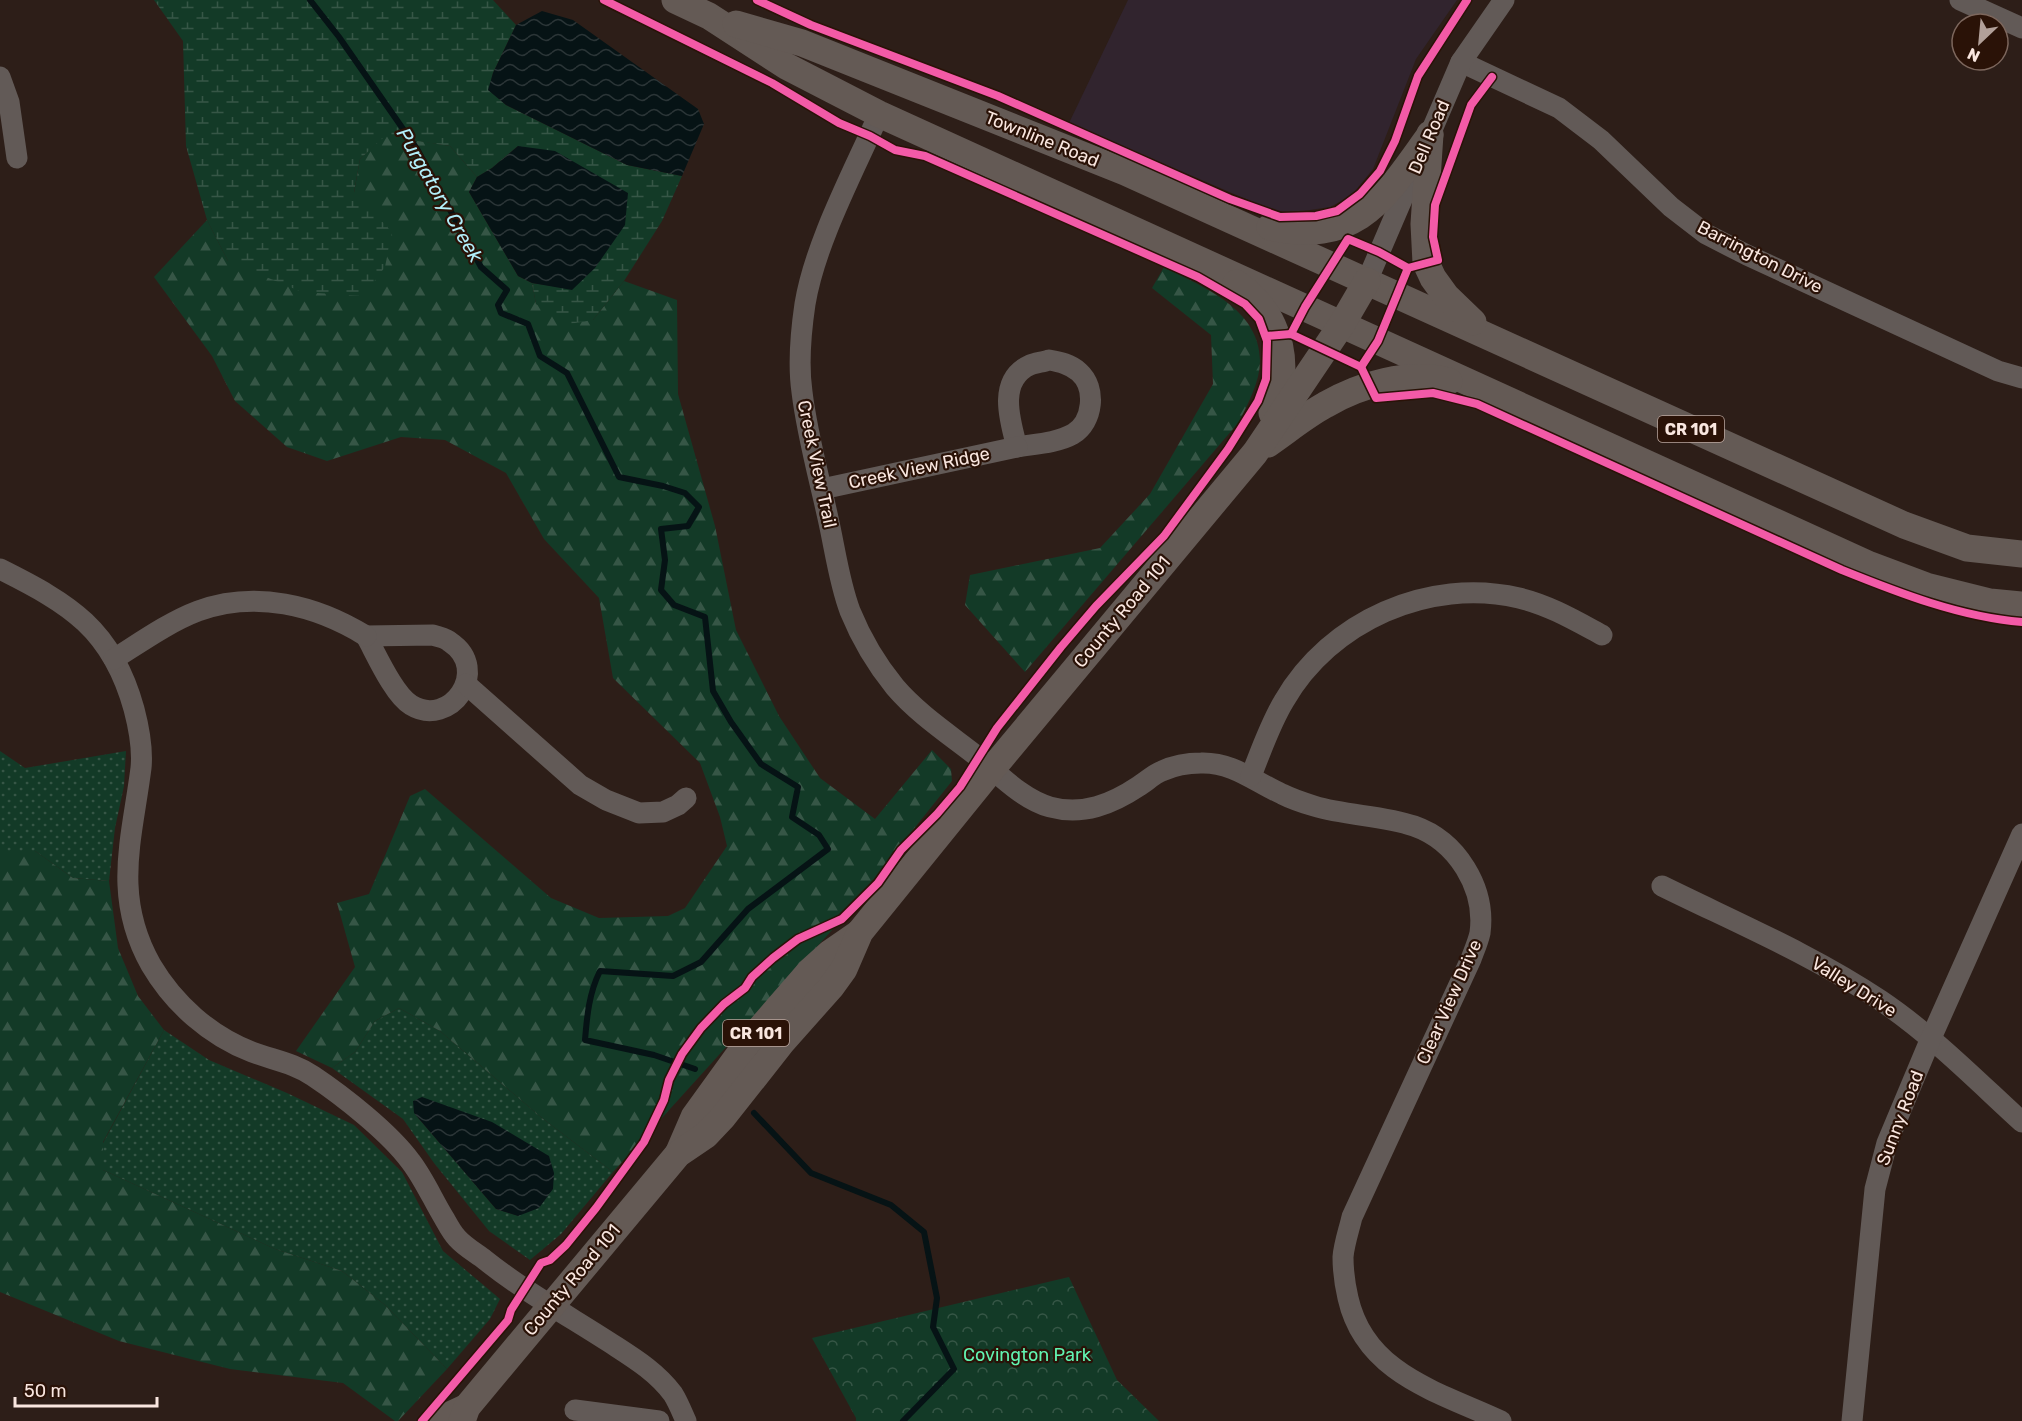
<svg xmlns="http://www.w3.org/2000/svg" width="2022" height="1421" font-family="Rubik,sans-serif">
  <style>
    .commercial { fill: #31242e }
    .grass { fill: url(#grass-dots); fill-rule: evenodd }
    .forest { fill: url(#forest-firs) }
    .wetland { fill: url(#wetland-marsh) }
    .park { fill: url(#park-crowns) }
    .water { fill: url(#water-waves) }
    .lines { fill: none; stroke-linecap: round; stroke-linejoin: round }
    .stream { stroke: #061315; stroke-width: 6 }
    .minor { stroke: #625a57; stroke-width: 21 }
    .major { stroke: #645a55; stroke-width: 27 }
    .cycleway-casing { stroke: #2a1207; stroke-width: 11 }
    .cycleway { stroke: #f35aa7; stroke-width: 8 }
    .labels { text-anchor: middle; stroke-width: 4.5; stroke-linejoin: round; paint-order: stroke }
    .shield { fill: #2a1207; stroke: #bba69e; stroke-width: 1.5 }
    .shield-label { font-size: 16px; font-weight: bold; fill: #f9e6df }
    .street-label { font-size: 18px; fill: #f9e6df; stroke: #2a1207 }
    .park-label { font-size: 18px; fill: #61f4b1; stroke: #2a1207 }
    .water-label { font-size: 20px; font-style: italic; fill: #b2effa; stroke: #2a1207 }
  </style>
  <defs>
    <pattern id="grass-dots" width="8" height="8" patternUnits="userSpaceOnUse" patternTransform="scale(1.5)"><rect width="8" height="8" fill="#133a27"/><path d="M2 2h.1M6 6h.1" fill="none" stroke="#365646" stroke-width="1.8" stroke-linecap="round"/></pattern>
    <pattern id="forest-firs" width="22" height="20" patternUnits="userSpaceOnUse" patternTransform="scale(1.5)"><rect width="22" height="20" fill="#133a27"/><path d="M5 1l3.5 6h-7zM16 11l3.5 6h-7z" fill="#365646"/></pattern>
    <pattern id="wetland-marsh" width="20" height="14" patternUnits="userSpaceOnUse" patternTransform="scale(1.5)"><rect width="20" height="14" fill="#133a27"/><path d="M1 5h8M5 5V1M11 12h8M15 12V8" fill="none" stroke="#365646"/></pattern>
    <pattern id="park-crowns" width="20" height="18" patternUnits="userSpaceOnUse" patternTransform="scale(1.5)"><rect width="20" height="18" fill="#133a27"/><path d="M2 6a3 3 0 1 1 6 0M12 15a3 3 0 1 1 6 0" fill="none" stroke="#365646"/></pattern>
    <pattern id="water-waves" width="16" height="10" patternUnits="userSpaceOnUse" patternTransform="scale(1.5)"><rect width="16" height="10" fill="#061315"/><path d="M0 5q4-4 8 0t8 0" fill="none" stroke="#2b3537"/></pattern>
  </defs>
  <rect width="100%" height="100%" fill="#2d1e18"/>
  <polygon class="commercial" points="1128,0 1457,0 1416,59 1373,169 1351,196 1330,207 1290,213 1269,209 1069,123"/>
  <g class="grass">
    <polygon points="0,751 25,768 126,751 124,786 115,828 109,881 73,878 35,851 0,851"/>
    <path d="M399,1008L440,1031L542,1118L613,1172L561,1234L530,1260L489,1231L434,1163L403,1119L332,1068L355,1052L375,1021ZM414,1113L519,1216L496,1209Z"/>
    <polygon points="164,1030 209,1060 287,1093 354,1125 402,1172 443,1251 500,1299 490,1319 447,1369 385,1305 342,1271 275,1249 103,1170 103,1143"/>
  </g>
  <g class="forest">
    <polygon points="385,135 450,146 477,177 469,192 518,276 532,283 536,304 593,320 624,281 677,300 678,394 715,526 736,630 779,716 820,778 875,819 932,750 951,769 952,781 842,919 613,1172 542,1118 440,1031 399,1008 375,1021 355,1052 332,1068 296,1051 355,967 337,903 369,894 410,796 425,789 551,898 599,918 668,916 685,908 727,846 720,817 700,763 613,678 599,598 544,539 506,473 445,440 401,437 327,461 287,447 235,401 212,356 154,277 207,220 228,261 392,233 354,193 360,159"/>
    <path d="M1164,267C1203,287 1260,309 1260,361C1260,382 1248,403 1239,422L1025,672L965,605L970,575L1100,548L1150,494L1213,384L1211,335L1152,288Z"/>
    <polygon points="0,851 35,851 73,878 109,881 118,948 138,996 164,1030 103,1142 103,1170 275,1249 342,1271 385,1305 447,1369 398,1421 395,1421 343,1383 230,1369 119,1341 0,1292"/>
  </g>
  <polygon class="wetland" points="154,0 493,0 516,25 493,73 489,90 506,105 627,165 682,176 662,221 624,281 593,320 569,324 536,304 532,283 573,289 518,146 492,168 477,177 450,146 385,136 360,159 354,192 392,232 385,267 363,296 302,292 228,261 207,220 186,146 183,41"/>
  <polygon class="park" points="1069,1277 1117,1380 1159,1421 856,1421 856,1418 812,1338"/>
  <g class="water">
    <polygon points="542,11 573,20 698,109 704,124 682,176 627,165 506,105 488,90 493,73 516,25"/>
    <polygon points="518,146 555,151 628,193 625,225 595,268 572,290 532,283 518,276 469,192 477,177 492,168"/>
    <polygon points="422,1097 492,1122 549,1156 554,1173 553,1189 539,1208 518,1216 496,1209 414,1113 413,1101"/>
  </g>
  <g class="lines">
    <g class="stream">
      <path d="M310,0L339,37L417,149L481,267L507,290L498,305L501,313L528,324L540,356L567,373L619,477L663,486L685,493L699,507L688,526L661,529L665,560L661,590L674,605L705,617L713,691L731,722L761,764L798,787L792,817L819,835L828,849L748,909L701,962L673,976L600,971C589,993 587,1016 585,1040L654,1055L695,1069"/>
      <polyline points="754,1113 811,1173 891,1205 924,1232 937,1298 933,1327 954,1369 903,1421"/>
    </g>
    <g class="minor">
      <polyline points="1960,0 2022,28"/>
      <polyline points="1461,62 1559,108 1601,140 1671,207 1706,234 1747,255 1998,371 2022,378"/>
      <polyline points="0,77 9,102 17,158"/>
      <path d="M879,114C854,171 815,243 805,304C801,331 798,364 802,392C807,434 819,477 828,518C835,549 839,582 850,611C861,638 877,665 895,687C918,714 950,735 978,757C1000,775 1022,799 1050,807C1083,816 1112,804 1139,786C1147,781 1154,774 1162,771C1175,765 1188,763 1201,763C1233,762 1255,782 1282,794C1292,799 1304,803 1314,806C1347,816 1382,815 1414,826C1457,841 1486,888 1480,933C1478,942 1474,951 1471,959L1352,1217C1349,1230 1344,1244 1343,1257C1343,1271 1345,1285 1348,1298C1365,1374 1439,1392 1501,1421"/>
      <polyline points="1367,281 1461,62 1504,0"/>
      <path d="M1049,360C1060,362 1070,364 1079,372C1097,388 1093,422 1073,434C1057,443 1035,444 1017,447C1010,421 997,380 1030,365C1035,363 1043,362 1049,360Z"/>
      <polyline points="822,489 1017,447"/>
      <path d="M0,569C70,604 112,629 134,709C139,728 143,748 141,768C132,839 112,896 151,965C174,1004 210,1036 252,1052C273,1060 294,1063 313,1076C343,1096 390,1133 411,1162C424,1179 433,1200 444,1218C448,1225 452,1233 457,1238C465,1247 476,1253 485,1260C524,1291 567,1315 609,1342C632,1357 656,1371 673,1394C678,1402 682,1412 686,1421"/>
      <path d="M433,635C438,637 446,638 450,642C492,670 450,729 411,705C394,695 376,654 366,636Z"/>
      <path d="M114,659C141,642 169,622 198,611C255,590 316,605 366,636"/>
      <polyline points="466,684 580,785 606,800 639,813 663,812 678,805 686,798"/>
      <path d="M1251,776C1261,751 1270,724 1284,701C1330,621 1429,577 1519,598C1549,605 1576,621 1602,635"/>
      <path d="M1662,886C1735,922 1813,955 1880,1000C1932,1035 1976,1080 2022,1122"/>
      <polyline points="575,1410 659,1421"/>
      <polyline points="1852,1421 1875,1189 1887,1143 1931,1038 2022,834"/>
    </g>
    <g class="major">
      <polyline points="675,0 709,16 786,66 879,114 1870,565 1926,586 1990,602 2022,605"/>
      <polyline points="736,24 802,43 1125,172 1904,525 1967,548 2022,554"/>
      <polyline points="1430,134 1424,224 1426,263 1433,278 1446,296 1473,322"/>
      <path d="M1270,227C1359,246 1384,198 1430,135"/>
      <path d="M1236,283C1269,306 1286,341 1281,381C1280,392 1275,403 1272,413"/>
      <path d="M1268,444C1287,431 1305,416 1325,405C1361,384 1408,371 1449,381"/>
      <polyline points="678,1154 694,1117 746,1045 810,971 830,953 859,933"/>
      <polyline points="437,1421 467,1407"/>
      <polyline points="462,1421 467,1407 678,1154 706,1135 723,1117 783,1041 831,987 844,969 860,932 992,769 1255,453 1342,324 1367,281"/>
    </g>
    <g class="cycleway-casing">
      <g id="cycleway">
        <polyline points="757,0 811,25 998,96 1230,199 1280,217 1316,216 1337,211 1360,194 1380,171 1395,141 1418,76 1467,0"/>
        <polyline points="1408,268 1438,260 1433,237 1435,205 1471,105 1492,77"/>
        <polyline points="1291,334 1305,307 1348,239 1379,252 1408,268 1378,341 1361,367"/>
        <path d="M1266,336L1291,334L1361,367L1376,398L1433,393L1477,404L1842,570C1899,593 1960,617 2022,622"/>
        <polyline points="422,1421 508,1320 511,1310 541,1263 550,1260 566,1245 596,1208 644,1142 664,1100 669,1080 682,1054 701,1028 724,1004 745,988 752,977 773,958 798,939 842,919 878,883 901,850 937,814 960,787 997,728 1061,647 1096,606 1164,536 1228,449 1258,401 1266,379 1267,341 1259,319 1245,304 1198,277 925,156 895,150 870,136 839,123 772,83 604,0"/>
      </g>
    </g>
    <use href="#cycleway" class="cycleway"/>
  </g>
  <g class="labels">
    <g class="shield">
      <rect x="1658" y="416" width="66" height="26" rx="4.5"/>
      <rect x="723" y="1020" width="66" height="26" rx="4.5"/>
    </g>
    <g class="shield-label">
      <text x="1691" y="435">CR 101</text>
      <text x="756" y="1039">CR 101</text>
    </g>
    <g class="street-label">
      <text transform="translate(1429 137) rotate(-67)" y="6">Dell Road</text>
      <text transform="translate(1042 139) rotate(22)" y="6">Townline Road</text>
      <text transform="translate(1760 257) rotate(27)" y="6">Barrington Drive</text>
      <text transform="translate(817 464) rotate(78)" y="6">Creek View Trail</text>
      <text transform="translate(919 468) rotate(-12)" y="6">Creek View Ridge</text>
      <text transform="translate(1122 612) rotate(-50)" y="6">County Road 101</text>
      <text transform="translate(1854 987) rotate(32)" y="6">Valley Drive</text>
      <text transform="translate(1449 1002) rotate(-66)" y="6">Clear View Drive</text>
      <text transform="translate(1900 1118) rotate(-69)" y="6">Sunny Road</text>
      <text transform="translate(572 1280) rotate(-50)" y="6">County Road 101</text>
    </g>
    <g class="park-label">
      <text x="1027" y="1361">Covington Park</text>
    </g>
    <g class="water-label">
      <text transform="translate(440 195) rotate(60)" y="7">Purgatory Creek</text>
    </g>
  </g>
  <g transform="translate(1980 42) rotate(206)"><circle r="28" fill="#2a1207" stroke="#7d675d" stroke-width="1.5"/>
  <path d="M0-4.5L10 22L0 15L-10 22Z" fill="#b2a099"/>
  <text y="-9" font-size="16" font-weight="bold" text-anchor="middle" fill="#f9e6df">N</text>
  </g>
  <path d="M15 1397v9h142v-9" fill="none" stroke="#f9e6df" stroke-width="3"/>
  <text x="24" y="1397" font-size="18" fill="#f9e6df" stroke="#2a1207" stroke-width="4.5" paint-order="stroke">50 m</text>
</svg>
